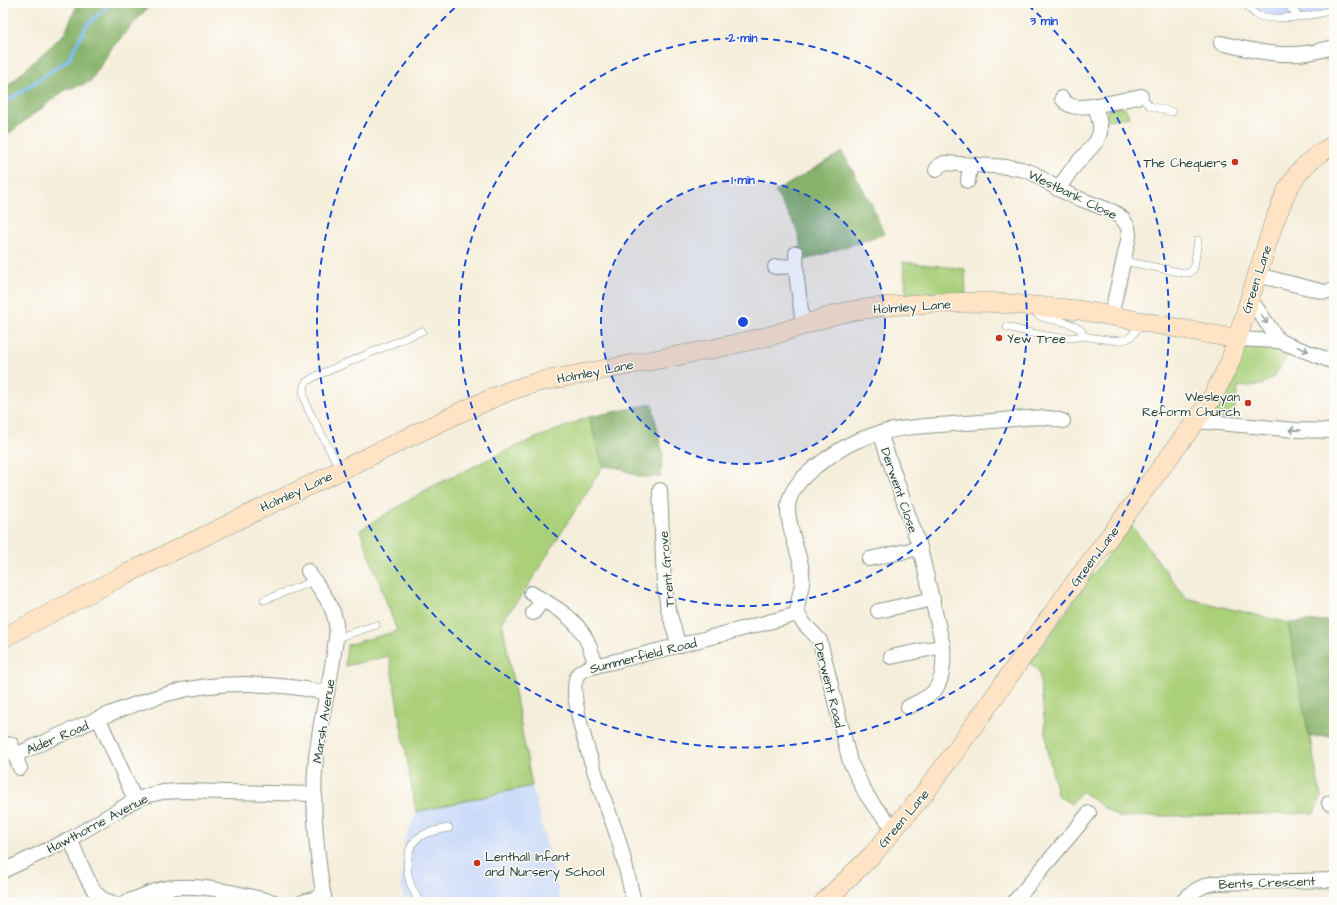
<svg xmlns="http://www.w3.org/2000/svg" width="1337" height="905" font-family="'Architects Daughter',sans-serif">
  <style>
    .built { fill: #ccdbf9 }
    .green { fill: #aad07a; stroke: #648657 }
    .forest { fill: #87b26a; stroke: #53784f }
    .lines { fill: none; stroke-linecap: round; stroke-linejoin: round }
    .stream { stroke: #79baee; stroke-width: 3.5 }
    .service-casing { stroke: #8a9688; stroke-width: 8 }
    .minor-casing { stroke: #8a9688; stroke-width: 16 }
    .secondary-casing { stroke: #8a9688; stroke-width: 20 }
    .service { stroke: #fff; stroke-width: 7 }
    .minor { stroke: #fff; stroke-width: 14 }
    .secondary { stroke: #fee4c5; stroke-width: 19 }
    .oneway { stroke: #8f9e9a }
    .ring { fill: none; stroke: #1d4ed8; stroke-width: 2; stroke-dasharray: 7 5 }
    .poi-dot { fill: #c8321e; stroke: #fdfcf7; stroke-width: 1.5 }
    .labels { text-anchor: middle; stroke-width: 3; stroke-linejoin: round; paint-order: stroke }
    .poi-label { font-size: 13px; fill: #1f3d34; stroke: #fdfcf7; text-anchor: end }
    .street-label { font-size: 13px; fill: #1f3d34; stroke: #fdfcf7 }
    .centre { fill: #1d4ed8; stroke: #fdfcf7; stroke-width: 2 }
    .ring-label { font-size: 12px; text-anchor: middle; font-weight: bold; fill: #1d4ed8; stroke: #fdfcf7; stroke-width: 3; stroke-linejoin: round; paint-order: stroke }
  </style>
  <rect width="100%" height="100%" fill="#fdfcf7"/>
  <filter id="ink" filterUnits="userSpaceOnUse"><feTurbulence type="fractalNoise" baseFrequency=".025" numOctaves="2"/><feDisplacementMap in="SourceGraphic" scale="8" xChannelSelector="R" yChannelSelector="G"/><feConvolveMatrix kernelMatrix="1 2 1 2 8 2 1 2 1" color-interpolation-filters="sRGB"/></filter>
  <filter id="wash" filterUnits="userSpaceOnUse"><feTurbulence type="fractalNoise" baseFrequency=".012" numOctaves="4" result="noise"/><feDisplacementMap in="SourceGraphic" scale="16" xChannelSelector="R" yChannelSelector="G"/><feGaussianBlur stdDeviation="0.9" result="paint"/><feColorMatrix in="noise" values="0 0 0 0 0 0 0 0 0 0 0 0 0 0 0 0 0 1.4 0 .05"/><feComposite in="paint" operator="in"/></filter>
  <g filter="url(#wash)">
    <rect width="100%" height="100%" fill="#f5eedb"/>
    <g class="built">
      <polygon points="1240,3 1334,3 1334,14 1305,20 1261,20"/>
      <polygon points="532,786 561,902 405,902 401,885 405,841 416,812"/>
    </g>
    <g class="green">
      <polygon points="1122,107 1126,109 1129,117 1106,120 1108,109"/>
      <polygon points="903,262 965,269 966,296 907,298"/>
      <path d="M1244,345H1274L1290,352L1274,377L1261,385L1238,387L1233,419C1226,418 1218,419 1214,413Z"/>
      <polygon points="589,417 603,466 524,592 502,621 532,786 416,812 389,656 345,666 347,645 397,631 360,530 431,487 514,447"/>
      <polygon points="1131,525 1186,598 1288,623 1321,797 1314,813 1119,817 1107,810 1082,791 1071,804 1057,795 1048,753 1039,671 1030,663 1087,582"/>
    </g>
    <g class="forest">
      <polygon points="78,3 152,3 111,49 90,82 65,90 8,134 3,143 3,90 65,33"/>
      <polygon points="842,152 871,203 884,234 805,260 796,227 775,192"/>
      <polygon points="652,404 663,455 660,477 640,477 619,468 603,466 589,417"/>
      <polygon points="1334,620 1334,736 1309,737 1288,623"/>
    </g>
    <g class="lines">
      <polyline class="stream" points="3,104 68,60 87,25 111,3"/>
    </g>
  </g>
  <g filter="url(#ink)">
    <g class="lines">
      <g class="service-casing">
        <g id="service">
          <path d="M1247,3C1248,8 1254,14 1259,16C1278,21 1316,16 1334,9"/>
          <polyline points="1285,3 1299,16"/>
          <polyline points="1141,96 1150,106 1172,112"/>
          <polyline points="1124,261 1184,273 1189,273 1194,268 1198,240"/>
          <path d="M1007,327C1027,332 1062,342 1082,336V331C1077,327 1071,324 1064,322C1055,319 1038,320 1035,310"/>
          <path d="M1082,336C1093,337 1120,344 1129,338C1135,334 1137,328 1139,322"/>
          <polyline points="340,469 308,409 303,394 304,386 306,382 316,376 422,331"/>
          <polyline points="264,600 314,581"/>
          <polyline points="336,638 376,625"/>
          <path d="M419,902C416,895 412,889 410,882C405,867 406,844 421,836C429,831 440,830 449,828"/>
        </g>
      </g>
      <g class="minor-casing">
        <g id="minor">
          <path d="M1221,43C1249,50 1278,57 1307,53C1316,52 1325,49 1334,47"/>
          <path d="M1062,98C1065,102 1067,105 1072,106C1084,110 1127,99 1141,96"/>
          <polyline points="936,170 939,166 944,163 1008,167 1021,169 1033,173 1058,189 1075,197 1114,212 1122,218 1128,227 1129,236 1111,316"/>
          <polyline points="968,181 970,165"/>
          <polyline points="1058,189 1072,169 1096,142 1100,133 1100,124 1095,105"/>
          <polyline points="796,253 797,280 803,325"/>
          <polyline points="775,267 796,266"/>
          <polyline points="1257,275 1325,292 1334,290"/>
          <polyline points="1249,297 1279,341"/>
          <polyline points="1237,339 1279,341 1334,362"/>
          <polyline points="1196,421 1296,430 1334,431"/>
          <path d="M880,433L920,548L943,646C944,660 944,678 935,690C929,698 917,702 908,707"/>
          <polyline points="660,490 664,582 668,609 679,646"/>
          <polyline points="869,559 920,548"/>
          <path d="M308,571C317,586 331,601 335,619C338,629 336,641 334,652C331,680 323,707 319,736C311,780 314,828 320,872C322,882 322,892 325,902"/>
          <path d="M531,593C555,607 578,618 589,645C592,652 593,659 596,666"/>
          <polyline points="878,611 933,599"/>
          <polyline points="533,613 543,600"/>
          <polyline points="891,657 943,646"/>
          <polyline points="99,719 135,800"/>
          <polyline points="11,744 20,768"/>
          <path d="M15,755C65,733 115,709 167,694C217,680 278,682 327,693"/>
          <polyline points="1329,803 1334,804"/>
          <path d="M895,829L875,807L866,794L850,762L820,641C814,632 801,624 798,613C796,603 801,593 802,583C803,578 802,571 801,565C797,549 787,522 788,506C790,489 803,477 815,467C829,457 843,446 859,440C892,426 931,426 966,423C982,422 997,421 1012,419C1030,418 1046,415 1063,421"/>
          <path d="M70,839C77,854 88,887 100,897C103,900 107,901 111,902"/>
          <polyline points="3,871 70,839 135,800 149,795 163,792 180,791 315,794"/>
          <path d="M126,902C139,898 153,890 167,888C203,883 239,894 274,902"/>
          <polyline points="303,902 324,896"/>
          <path d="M634,902C629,881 624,859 618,838C609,811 561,692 579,673C586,666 610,663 620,660C679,646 739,630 798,614"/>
          <polyline points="1014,902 1089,813"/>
          <path d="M1182,902C1191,892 1200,886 1213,883L1334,880"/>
        </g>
      </g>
      <g class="secondary-casing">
        <g id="secondary">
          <polyline points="3,638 126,574 461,412 509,391 538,382 713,349 770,336 834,315 850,311 889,306 935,303 988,302 1034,306 1079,310 1237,339"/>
          <polyline points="824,902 873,854 927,790 985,710 1070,589 1196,421 1213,396 1230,362 1273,225 1287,190 1299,172 1310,161 1320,153 1334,145"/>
        </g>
      </g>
      <use href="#service" class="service"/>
      <use href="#minor" class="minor"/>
      <use href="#secondary" class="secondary"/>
    </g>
    <defs><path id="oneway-shaft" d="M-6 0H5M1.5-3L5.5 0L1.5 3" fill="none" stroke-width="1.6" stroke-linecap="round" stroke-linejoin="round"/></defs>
    <g class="oneway">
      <use href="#oneway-shaft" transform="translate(1264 319) rotate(56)"/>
      <use href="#oneway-shaft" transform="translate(1303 349) rotate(22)"/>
      <use href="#oneway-shaft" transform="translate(1295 430) rotate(-176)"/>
    </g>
  </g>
  <circle cx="743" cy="322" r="142" fill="#1d4ed8" fill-opacity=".12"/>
  <g class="ring">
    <circle cx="743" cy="322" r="142"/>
    <circle cx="743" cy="322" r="284"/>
    <path d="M1028 5A426 426 0 1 1 458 5"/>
  </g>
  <g class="poi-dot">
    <circle cx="1235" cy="162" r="4"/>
    <circle cx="999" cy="338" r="4"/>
    <circle cx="1248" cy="403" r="4"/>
    <circle cx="477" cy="863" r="4"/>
  </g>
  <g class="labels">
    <g class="poi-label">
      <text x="1227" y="167">The Chequers</text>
      <text x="1007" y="343" text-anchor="start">Yew Tree</text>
      <text x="1240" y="401">Wesleyan<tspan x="1240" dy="15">Reform Church</tspan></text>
      <text x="485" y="861" text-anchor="start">Lenthall Infant<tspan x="485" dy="15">and Nursery School</tspan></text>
    </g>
    <g class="street-label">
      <text transform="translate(1073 194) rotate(26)" y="5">Westbank Close</text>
      <text transform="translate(1256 279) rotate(-72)" y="5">Green Lane</text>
      <text transform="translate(912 306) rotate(-4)" y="5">Holmley Lane</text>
      <text transform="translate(595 371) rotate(-11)" y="5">Holmley Lane</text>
      <text transform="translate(900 490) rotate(71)" y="5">Derwent Close</text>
      <text transform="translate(296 491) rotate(-25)" y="5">Holmley Lane</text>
      <text transform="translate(1094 556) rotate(-53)" y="5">Green Lane</text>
      <text transform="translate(666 569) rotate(-95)" y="5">Trent Grove</text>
      <text transform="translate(643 655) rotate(-14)" y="5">Summerfield Road</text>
      <text transform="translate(830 685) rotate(76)" y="5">Derwent Road</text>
      <text transform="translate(323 721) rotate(-81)" y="5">Marsh Avenue</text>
      <text transform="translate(57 737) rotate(-23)" y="5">Alder Road</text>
      <text transform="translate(903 818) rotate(-50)" y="5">Green Lane</text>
      <text transform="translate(97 823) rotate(-28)" y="5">Hawthorne Avenue</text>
      <text transform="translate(1267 882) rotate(-2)" y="5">Bents Crescent</text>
    </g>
  </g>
  <circle cx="743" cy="322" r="6" class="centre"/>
  <g class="ring-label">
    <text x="1044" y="25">3 min</text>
    <text x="743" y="42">2 min</text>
    <text x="743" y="184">1 min</text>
  </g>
  <rect width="1337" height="905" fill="none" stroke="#fdfcf7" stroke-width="16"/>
</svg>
